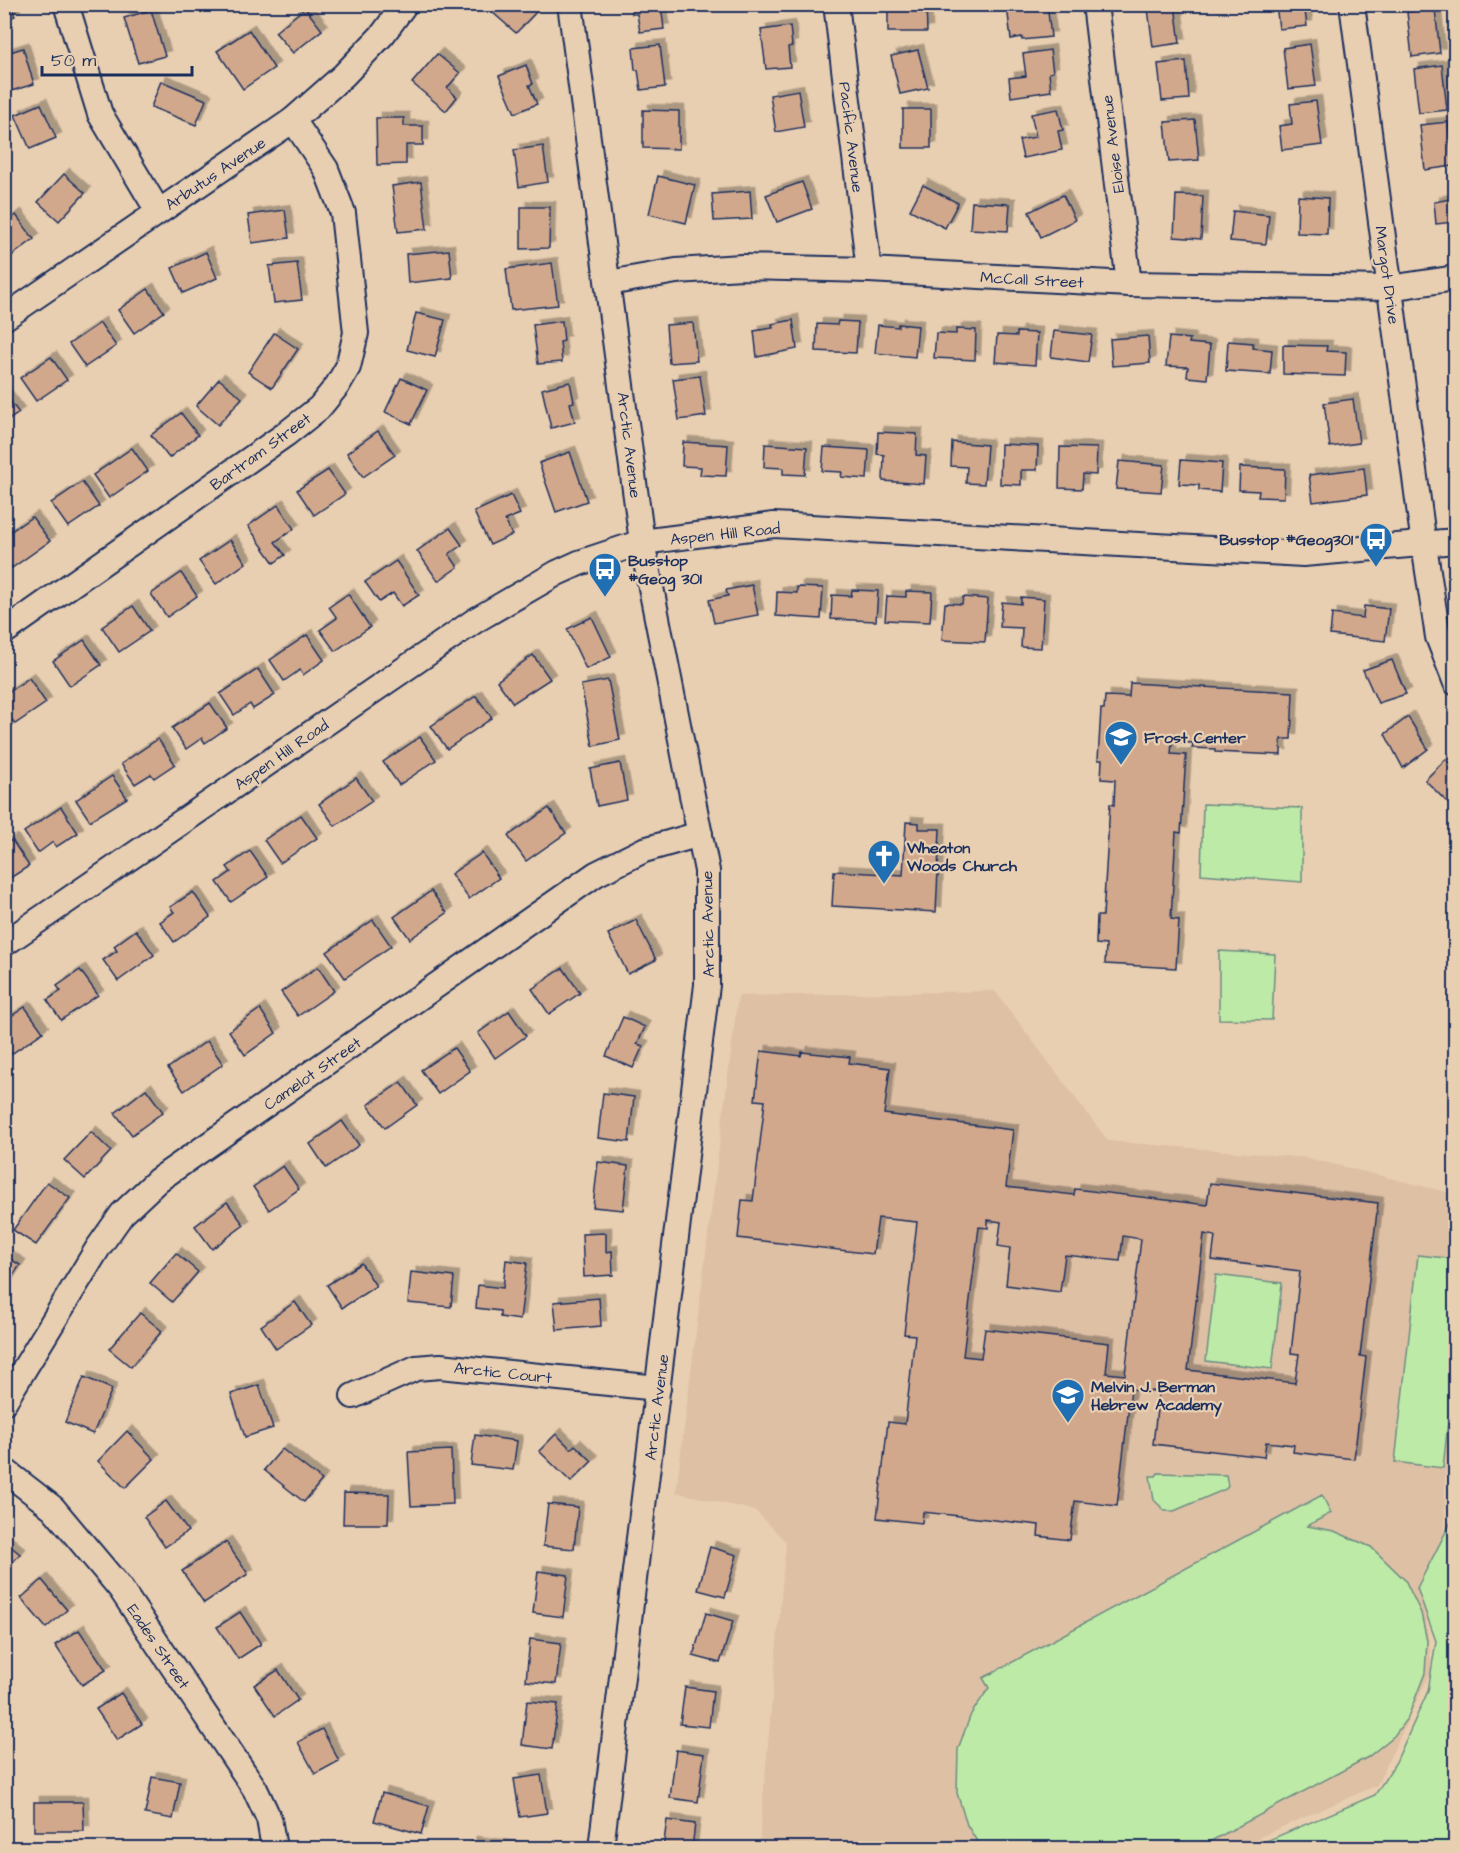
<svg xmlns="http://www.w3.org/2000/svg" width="1460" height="1853" font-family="'Architects Daughter',sans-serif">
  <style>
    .built { fill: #dec0a5 }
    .green { fill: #beeaa7; stroke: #6c8c82; stroke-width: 1.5 }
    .building { fill: #d2a88c; stroke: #1b2f5e; stroke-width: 1.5; fill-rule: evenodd; filter: url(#shadow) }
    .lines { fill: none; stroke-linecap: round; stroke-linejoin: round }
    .minor-casing { stroke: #1b2f5e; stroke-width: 28 }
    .minor { stroke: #e9cfb1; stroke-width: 24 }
    .labels { text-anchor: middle; stroke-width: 4.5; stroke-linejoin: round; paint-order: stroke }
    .street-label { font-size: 16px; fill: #1b2f5e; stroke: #e9cfb1 }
    .poi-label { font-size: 16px; font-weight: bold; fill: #1b2f5e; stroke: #e9cfb1; text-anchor: start }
  </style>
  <defs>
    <filter id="shadow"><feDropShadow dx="5.5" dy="-5.5" stdDeviation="0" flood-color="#0004"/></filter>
  </defs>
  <rect width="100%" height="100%" fill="#e9cfb1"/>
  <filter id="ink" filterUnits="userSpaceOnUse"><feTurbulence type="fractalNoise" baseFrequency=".0167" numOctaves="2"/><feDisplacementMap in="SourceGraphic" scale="12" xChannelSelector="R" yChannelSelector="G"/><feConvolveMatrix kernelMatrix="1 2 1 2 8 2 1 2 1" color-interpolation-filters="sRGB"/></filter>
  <g filter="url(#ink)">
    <polygon class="built" points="995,991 1108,1141 1308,1158 1455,1194 1456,1391 1445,1478 1445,1530 1423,1589 1432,1669 1377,1785 1235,1848 782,1848 759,1844 786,1542 756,1511 676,1492 738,996"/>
    <g class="green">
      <polygon points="1203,804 1302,808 1302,882 1201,874"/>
      <polygon points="1219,951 1275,954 1272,1020 1219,1019"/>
      <polygon points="1418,1255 1455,1259 1455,1358 1443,1468 1395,1462"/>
      <polygon points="1216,1275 1282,1283 1272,1369 1206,1361"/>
      <polygon points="1158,1473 1226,1475 1228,1486 1226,1489 1174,1511 1165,1511 1154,1500 1150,1476 1156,1476"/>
      <polygon points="1322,1495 1331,1513 1307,1526 1334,1531 1371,1547 1405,1580 1421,1613 1427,1641 1425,1673 1408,1717 1394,1736 1368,1757 1198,1848 981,1848 967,1825 957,1793 958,1749 971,1714 989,1688 983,1678"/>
      <polygon points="1455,1514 1455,1848 1250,1848 1375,1795 1396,1762 1428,1691 1436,1641 1417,1588"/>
    </g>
    <g class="building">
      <polygon points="4,4 10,4 15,16 4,20"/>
      <polygon points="483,4 528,4 536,12 516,33"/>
      <polygon points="631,4 661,4 664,29 640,32 637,14 632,14"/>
      <polygon points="888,4 926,4 927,32 888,32"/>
      <polygon points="1019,4 1047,4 1051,37 1022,40 1022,37 1011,39 1007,6"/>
      <polygon points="1276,4 1304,4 1307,26 1279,29"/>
      <polygon points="1175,5 1180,43 1153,47 1148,9"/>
      <polygon points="305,8 322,30 293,53 275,32"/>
      <polygon points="1435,9 1440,53 1412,57 1407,12"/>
      <polygon points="151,10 165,56 138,63 124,18"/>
      <polygon points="790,26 792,46 788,47 790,67 766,69 761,30"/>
      <polygon points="249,30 274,68 243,89 217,51"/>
      <polygon points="1310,44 1316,86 1288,89 1283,48"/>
      <polygon points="660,45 665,87 641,90 638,70 635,70 633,48"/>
      <polygon points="23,48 34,84 8,92 4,83 4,54"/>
      <polygon points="918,50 928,88 900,94 891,56"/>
      <polygon points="1050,50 1053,72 1049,73 1051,91 1011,97 1009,78 1026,76 1023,54"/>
      <polygon points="437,54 460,73 447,88 457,97 446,111 412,83"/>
      <polygon points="1186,61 1189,99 1162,101 1158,64"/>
      <polygon points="526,65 533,84 529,85 537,104 515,113 499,76"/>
      <polygon points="1442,65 1447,110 1419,113 1414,69"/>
      <polygon points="161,81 206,100 196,125 151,107"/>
      <polygon points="798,90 804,127 776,132 770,95"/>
      <polygon points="1316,101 1322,145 1282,150 1279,126 1292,124 1290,104"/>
      <polygon points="41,104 56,138 30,149 15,115"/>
      <rect x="903" y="109" width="28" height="39"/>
      <polygon points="1058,109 1063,130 1058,131 1062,150 1023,158 1019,140 1036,137 1031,114"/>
      <polygon points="643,110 679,111 679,149 643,148"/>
      <polygon points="376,118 404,118 404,126 423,126 423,145 406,145 406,164 377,165"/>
      <polygon points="1195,120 1199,160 1169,162 1165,122"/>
      <polygon points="1448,122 1453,166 1425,170 1420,125"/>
      <polygon points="543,146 548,182 519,187 514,150"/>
      <polygon points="64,174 85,193 59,221 38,202"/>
      <polygon points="658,176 695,185 686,223 649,214"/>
      <polygon points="421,182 427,229 398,232 392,186"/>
      <polygon points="802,182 812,209 777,222 766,195"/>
      <polygon points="923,185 958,203 945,228 910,210"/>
      <polygon points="750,191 752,219 714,221 712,194"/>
      <polygon points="1063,195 1075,220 1041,237 1029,212"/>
      <polygon points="1176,195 1203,196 1201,239 1174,237"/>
      <polygon points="1298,196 1328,198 1327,234 1297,233"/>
      <polygon points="1456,198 1456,231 1454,222 1436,224 1434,202"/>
      <polygon points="972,202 1010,204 1008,231 970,229"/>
      <polygon points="521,207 550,207 549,248 521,249"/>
      <polygon points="285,210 289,238 252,243 248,215"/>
      <polygon points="1233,211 1269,215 1266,244 1230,241"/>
      <polygon points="16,215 34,239 6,260 4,224"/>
      <polygon points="449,250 452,278 408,283 406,254"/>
      <polygon points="206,252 217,278 183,293 172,268"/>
      <polygon points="297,263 302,300 274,303 269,266"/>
      <polygon points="552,263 558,305 511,310 506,269"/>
      <polygon points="148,289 164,312 134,333 118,310"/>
      <polygon points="416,313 445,320 435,357 407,350"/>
      <polygon points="793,320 797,349 757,357 754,331 773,328 772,324"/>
      <polygon points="562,321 564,341 560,342 562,362 538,364 533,325"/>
      <polygon points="838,321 858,322 856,353 816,351 817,324 837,325"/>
      <polygon points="100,323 116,346 85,367 69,344"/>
      <polygon points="693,323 697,361 669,363 666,325"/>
      <polygon points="898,324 918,326 915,357 875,353 878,325 898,327"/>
      <polygon points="956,329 976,330 975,360 934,358 936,333 956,334"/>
      <polygon points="1054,331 1092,335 1088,362 1051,357"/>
      <polygon points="1017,332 1037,333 1035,365 995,362 997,335 1017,336"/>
      <polygon points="274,333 298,349 272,388 248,372"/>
      <polygon points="1148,336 1150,363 1112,366 1110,339"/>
      <polygon points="1169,337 1190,339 1189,343 1210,345 1207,379 1187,377 1188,367 1166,366"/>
      <polygon points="1228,341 1253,343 1253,348 1272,350 1270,374 1226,371"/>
      <polygon points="1283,345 1327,346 1326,351 1346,352 1345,376 1283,374"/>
      <polygon points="51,357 67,380 36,401 20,378"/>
      <polygon points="700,376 706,416 679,420 673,379"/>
      <polygon points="401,378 427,390 411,424 385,412"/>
      <polygon points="219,379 242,398 218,425 196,406"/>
      <polygon points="570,382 574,402 570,403 575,422 551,428 542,389"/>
      <polygon points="4,393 19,413 4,423"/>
      <polygon points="1353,399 1359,443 1330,447 1324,403"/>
      <polygon points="181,413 198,435 169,458 151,435"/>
      <polygon points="378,431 395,455 363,477 347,453"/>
      <polygon points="878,432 917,434 916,455 926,456 924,484 883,481 884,455 877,454"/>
      <polygon points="683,442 728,445 726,476 700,475 701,467 682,466"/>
      <polygon points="952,442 987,445 984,484 966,483 967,467 951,466"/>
      <polygon points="765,444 807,447 805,475 783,474 783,468 764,467"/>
      <polygon points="1001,444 1038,446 1037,470 1021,470 1021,485 1000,484"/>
      <polygon points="824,447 869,450 867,479 841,477 842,472 822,471"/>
      <polygon points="1060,447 1097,448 1096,475 1083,474 1082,489 1059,488"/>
      <polygon points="132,448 148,471 109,498 93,475"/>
      <polygon points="570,452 587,501 556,512 539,463"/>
      <polygon points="1181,460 1222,463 1220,492 1199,490 1199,485 1179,484"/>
      <polygon points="1119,461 1164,465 1161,492 1116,489"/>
      <polygon points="1240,467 1285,469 1284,498 1258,497 1259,491 1239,490"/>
      <polygon points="1364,468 1367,495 1313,502 1309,475"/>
      <polygon points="328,470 345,494 314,515 297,490"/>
      <polygon points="82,482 99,506 68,527 51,503"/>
      <polygon points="511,495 520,514 505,520 512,535 490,545 474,512"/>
      <polygon points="278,505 294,529 275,542 285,555 274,563 248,526"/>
      <polygon points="32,517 50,541 12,568 4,557 4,536"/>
      <polygon points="450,528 462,545 449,554 458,567 438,581 417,551"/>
      <polygon points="230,540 246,563 216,584 199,561"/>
      <polygon points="396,561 419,595 402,606 393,593 379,602 365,582"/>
      <polygon points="181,573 197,596 167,617 151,594"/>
      <polygon points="752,585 758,615 714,623 709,600 728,596 726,590"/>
      <polygon points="797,587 823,588 821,619 776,616 777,592 797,593"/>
      <polygon points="852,590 878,591 876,621 831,619 832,595 851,596"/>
      <polygon points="906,591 932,592 930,622 885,620 887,596 906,597"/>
      <polygon points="348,594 370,627 335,651 320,630 337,618 329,607"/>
      <polygon points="963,597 988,599 985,642 942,640 945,603 962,604"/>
      <polygon points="1021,597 1044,599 1041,648 1021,647 1022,628 1000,627 1002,602 1021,604"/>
      <polygon points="133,606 150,631 119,652 102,627"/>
      <polygon points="1364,606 1389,609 1385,641 1330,635 1332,614 1363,618"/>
      <polygon points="592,617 611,657 586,669 567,629"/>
      <polygon points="307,635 324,660 303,675 300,670 284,681 270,660"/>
      <polygon points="84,640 101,665 70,686 53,661"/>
      <polygon points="533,655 550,679 513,703 497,681"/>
      <polygon points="1392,660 1406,694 1378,703 1363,670"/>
      <polygon points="258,669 275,695 253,709 250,704 234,715 220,694"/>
      <polygon points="29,678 46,703 15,724 4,709 4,695"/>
      <polygon points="608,680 620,740 593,746 581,685"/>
      <polygon points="1130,683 1293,692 1291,739 1281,739 1281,755 1215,752 1215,749 1192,748 1193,743 1172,742 1171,754 1186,755 1181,833 1176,832 1171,919 1179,920 1176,968 1105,964 1106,945 1096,944 1097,916 1103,916 1110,804 1114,805 1115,780 1101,779 1102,760 1098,760 1101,709 1104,709 1105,696 1129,697"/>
      <polygon points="476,696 492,718 447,749 431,726"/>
      <polygon points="210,703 227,728 205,743 202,738 186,749 172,728"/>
      <polygon points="1408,717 1428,749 1403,768 1385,734"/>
      <polygon points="420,737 436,760 399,785 383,762"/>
      <polygon points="158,739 175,764 154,778 151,774 135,784 121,764"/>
      <polygon points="1446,759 1456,768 1456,808 1454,809 1425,780"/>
      <polygon points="620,763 627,800 597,806 590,769"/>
      <polygon points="112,776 127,798 90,821 76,800"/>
      <polygon points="356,778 372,801 335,826 319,804"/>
      <polygon points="61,807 78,833 56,847 53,842 38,853 24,832"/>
      <polygon points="549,808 566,833 526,861 508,836"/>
      <polygon points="301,815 317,838 280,863 264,840"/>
      <polygon points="906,822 919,823 919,829 940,829 936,912 832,906 834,871 903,875"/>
      <polygon points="12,840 29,866 7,880 4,876 4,845"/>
      <polygon points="250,851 268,877 231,902 217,882 231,872 227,867"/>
      <polygon points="482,853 499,878 469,899 451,874"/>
      <polygon points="431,891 447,913 410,939 394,917"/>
      <polygon points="193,892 210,917 174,942 160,922 174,912 170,907"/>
      <polygon points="373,920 391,946 345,978 327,952"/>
      <polygon points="636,920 656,960 628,974 608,934"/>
      <polygon points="136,930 154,955 118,981 103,960 117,951 114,946"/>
      <polygon points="318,967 334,991 298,1016 281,992"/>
      <polygon points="563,968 580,993 549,1014 532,989"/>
      <polygon points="80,970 98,995 61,1020 47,1000 61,991 57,986"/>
      <polygon points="25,1007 43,1032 4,1059 4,1029 6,1028 4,1021"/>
      <polygon points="260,1009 276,1033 245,1055 229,1031"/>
      <polygon points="509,1011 526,1036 495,1058 478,1033"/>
      <polygon points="623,1017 645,1027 637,1044 643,1046 633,1068 606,1056"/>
      <polygon points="207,1041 223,1064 184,1091 168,1068"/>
      <polygon points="454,1048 470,1071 438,1094 421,1070"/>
      <path d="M761,1051L801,1056L802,1052L850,1057L849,1063L890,1068L884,1114L1013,1130L1006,1187L1074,1195L1075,1189L1207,1205L1210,1183L1378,1203L1360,1356L1366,1357L1354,1459L1293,1452L1294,1445L1266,1442L1264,1457L1153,1444L1159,1392L1131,1389L1117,1506L1075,1501L1070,1540L1038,1536L1039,1525L960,1516L923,1512L922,1523L877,1518L888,1422L905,1424L915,1335L904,1334L917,1222L878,1218L873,1254L738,1238L742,1200L753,1201L765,1101L755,1100ZM988,1220L1001,1222L998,1246L1010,1248L1006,1285L1060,1292L1065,1255L1120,1261L1123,1236L1141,1239L1125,1375L1106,1373L1109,1343L985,1329L981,1358L963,1356L979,1227L988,1228ZM1204,1234L1215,1236L1212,1260L1300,1271L1291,1353L1299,1354L1295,1383L1188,1370Z"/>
      <polygon points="401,1082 417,1105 385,1128 368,1105"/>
      <polygon points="146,1089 163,1112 132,1135 115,1113"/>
      <polygon points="603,1093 634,1097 629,1142 598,1138"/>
      <polygon points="342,1121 359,1145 326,1168 310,1144"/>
      <polygon points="91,1132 111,1151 85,1179 64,1160"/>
      <polygon points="598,1162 628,1166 623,1210 593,1207"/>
      <polygon points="283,1166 299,1189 269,1210 253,1187"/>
      <polygon points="47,1182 70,1198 36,1245 13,1230"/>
      <polygon points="227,1202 244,1225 212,1249 195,1226"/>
      <polygon points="606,1233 606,1252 612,1251 613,1275 584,1277 582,1234"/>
      <polygon points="176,1253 198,1272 172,1302 150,1283"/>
      <polygon points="4,1255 20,1265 4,1289"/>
      <polygon points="506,1260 527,1263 520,1320 500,1317 500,1311 476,1308 478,1285 503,1288"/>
      <polygon points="361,1263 376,1286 342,1308 327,1285"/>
      <polygon points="411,1272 454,1277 451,1307 408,1303"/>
      <polygon points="599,1298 601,1326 557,1330 554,1302"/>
      <polygon points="295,1302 311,1325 276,1349 261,1326"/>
      <polygon points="140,1313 162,1331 131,1367 109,1349"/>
      <polygon points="84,1377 112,1389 93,1434 65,1422"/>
      <polygon points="259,1385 273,1428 245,1437 231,1394"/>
      <polygon points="127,1431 154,1459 125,1488 98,1461"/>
      <polygon points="556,1434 571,1449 575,1445 592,1461 571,1482 539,1451"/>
      <polygon points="475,1435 517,1441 513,1470 471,1465"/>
      <polygon points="282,1449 322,1480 304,1502 264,1470"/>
      <polygon points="451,1450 453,1504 411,1506 408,1452"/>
      <polygon points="344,1493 389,1494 388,1524 343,1524"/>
      <polygon points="166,1501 188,1531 165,1547 144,1517"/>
      <polygon points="548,1504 578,1507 574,1549 543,1546"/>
      <polygon points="4,1541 20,1554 4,1571"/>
      <polygon points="226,1542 248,1574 204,1603 182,1571"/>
      <polygon points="710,1547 737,1555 725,1597 698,1590"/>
      <polygon points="538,1571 568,1575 563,1617 533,1613"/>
      <polygon points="42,1580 67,1610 46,1628 21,1598"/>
      <polygon points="240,1612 261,1644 238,1659 217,1627"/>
      <polygon points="706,1613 733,1621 720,1663 693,1656"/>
      <polygon points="79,1630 106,1670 82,1685 55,1645"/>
      <polygon points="530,1639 561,1643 556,1684 526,1681"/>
      <polygon points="278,1670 298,1700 275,1716 254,1685"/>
      <polygon points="685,1687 713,1691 709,1727 680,1724"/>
      <polygon points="121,1693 142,1724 117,1740 96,1709"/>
      <polygon points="527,1701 558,1704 552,1749 522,1745"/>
      <polygon points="322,1729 339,1761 315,1774 298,1742"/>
      <polygon points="676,1750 704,1754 698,1802 670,1798"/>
      <polygon points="541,1775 547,1813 520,1817 514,1779"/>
      <polygon points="152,1777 180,1782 173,1819 145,1814"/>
      <polygon points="382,1793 429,1806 421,1834 374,1821"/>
      <polygon points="34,1802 83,1802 84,1831 34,1831"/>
      <polygon points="667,1820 695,1824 692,1848 663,1848"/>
      <polygon points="471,1842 523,1848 470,1848"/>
    </g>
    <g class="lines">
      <g class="minor-casing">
        <g id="minor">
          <polyline points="66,4 100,114 158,211"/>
          <polyline points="570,4 642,542 707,871 707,985 601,1848"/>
          <polyline points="836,4 869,270"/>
          <polyline points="1095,4 1129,284"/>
          <polyline points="1352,4 1424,545 1438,637 1456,683"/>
          <polyline points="609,283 676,271 742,267 869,270 1129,284 1389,288 1456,278"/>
          <polyline points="4,318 293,120 344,75 383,34 405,4"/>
          <polyline points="4,632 286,434 319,408 337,386 348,367 356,333 343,213 326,169 293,120"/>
          <polyline points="4,944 476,620 557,573 579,563 642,542 774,525 1303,554 1456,541"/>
          <polyline points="353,1396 416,1368 440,1366 658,1388"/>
          <polyline points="4,1402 98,1248 122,1214 158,1180 596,874 644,850 700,834"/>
          <polyline points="4,1470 53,1508 120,1588 255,1789 269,1819 274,1848"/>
        </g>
      </g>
      <use href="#minor" class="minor"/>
    </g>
  </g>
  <defs>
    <g id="bus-pin" transform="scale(1.725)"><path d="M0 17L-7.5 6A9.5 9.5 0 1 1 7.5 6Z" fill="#1f6fb2" stroke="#e9cfb1"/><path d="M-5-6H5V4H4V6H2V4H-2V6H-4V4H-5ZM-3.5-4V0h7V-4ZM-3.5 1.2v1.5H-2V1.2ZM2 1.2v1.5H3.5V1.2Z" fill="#fff"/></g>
    <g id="school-pin" transform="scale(1.725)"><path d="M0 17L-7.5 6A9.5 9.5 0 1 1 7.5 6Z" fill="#1f6fb2" stroke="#e9cfb1"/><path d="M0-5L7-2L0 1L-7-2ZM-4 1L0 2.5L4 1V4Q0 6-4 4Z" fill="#fff"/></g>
    <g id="church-pin" transform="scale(1.725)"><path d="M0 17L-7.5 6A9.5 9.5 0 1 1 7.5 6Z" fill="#1f6fb2" stroke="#e9cfb1"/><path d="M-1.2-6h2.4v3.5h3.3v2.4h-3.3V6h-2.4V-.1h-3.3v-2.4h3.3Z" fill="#fff"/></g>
  </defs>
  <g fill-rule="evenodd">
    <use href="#bus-pin" x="1376" y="539"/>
    <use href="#bus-pin" x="605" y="569"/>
    <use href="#school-pin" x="1121" y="737"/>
    <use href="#church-pin" x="884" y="856"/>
    <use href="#school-pin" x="1068" y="1395"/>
  </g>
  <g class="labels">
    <g class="street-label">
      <text transform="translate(852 137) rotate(83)" y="6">Pacific Avenue</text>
      <text transform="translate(1112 144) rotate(-97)" y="6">Eloise Avenue</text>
      <text transform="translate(215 173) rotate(-34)" y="6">Arbutus Avenue</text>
      <text transform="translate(1388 275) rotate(82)" y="6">Margot Drive</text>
      <text transform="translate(1032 279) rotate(3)" y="6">McCall Street</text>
      <text transform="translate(630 445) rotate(83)" y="6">Arctic Avenue</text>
      <text transform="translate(260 451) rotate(-36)" y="6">Bartram Street</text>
      <text transform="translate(725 533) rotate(-6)" y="6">Aspen Hill Road</text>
      <text transform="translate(281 754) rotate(-35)" y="6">Aspen Hill Road</text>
      <text transform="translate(707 924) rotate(-91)" y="6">Arctic Avenue</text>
      <text transform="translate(312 1073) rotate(-35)" y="6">Camelot Street</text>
      <text transform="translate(503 1372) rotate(6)" y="6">Arctic Court</text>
      <text transform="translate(656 1407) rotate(-83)" y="6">Arctic Avenue</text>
      <text transform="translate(159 1646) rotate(56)" y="6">Eades Street</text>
    </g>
    <g class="poi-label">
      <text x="1353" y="545" text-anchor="end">Busstop #Geog301</text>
      <text x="628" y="566">Busstop<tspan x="628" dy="18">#Geog 301</tspan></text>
      <text x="1144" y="743">Frost Center</text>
      <text x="907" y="853">Wheaton<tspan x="907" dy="18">Woods Church</tspan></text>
      <text x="1091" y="1392">Melvin J. Berman<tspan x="1091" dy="18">Hebrew Academy</tspan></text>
    </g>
  </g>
  <rect width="1460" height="1853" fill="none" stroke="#e9cfb1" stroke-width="24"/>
  <rect x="12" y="12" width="1436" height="1829" fill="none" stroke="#1b2f5e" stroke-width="2" filter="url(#ink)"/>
  <path d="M42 66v9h150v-9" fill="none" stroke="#1b2f5e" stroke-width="3"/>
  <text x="51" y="66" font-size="18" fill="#1b2f5e" stroke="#e9cfb1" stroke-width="4.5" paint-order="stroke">50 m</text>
</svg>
